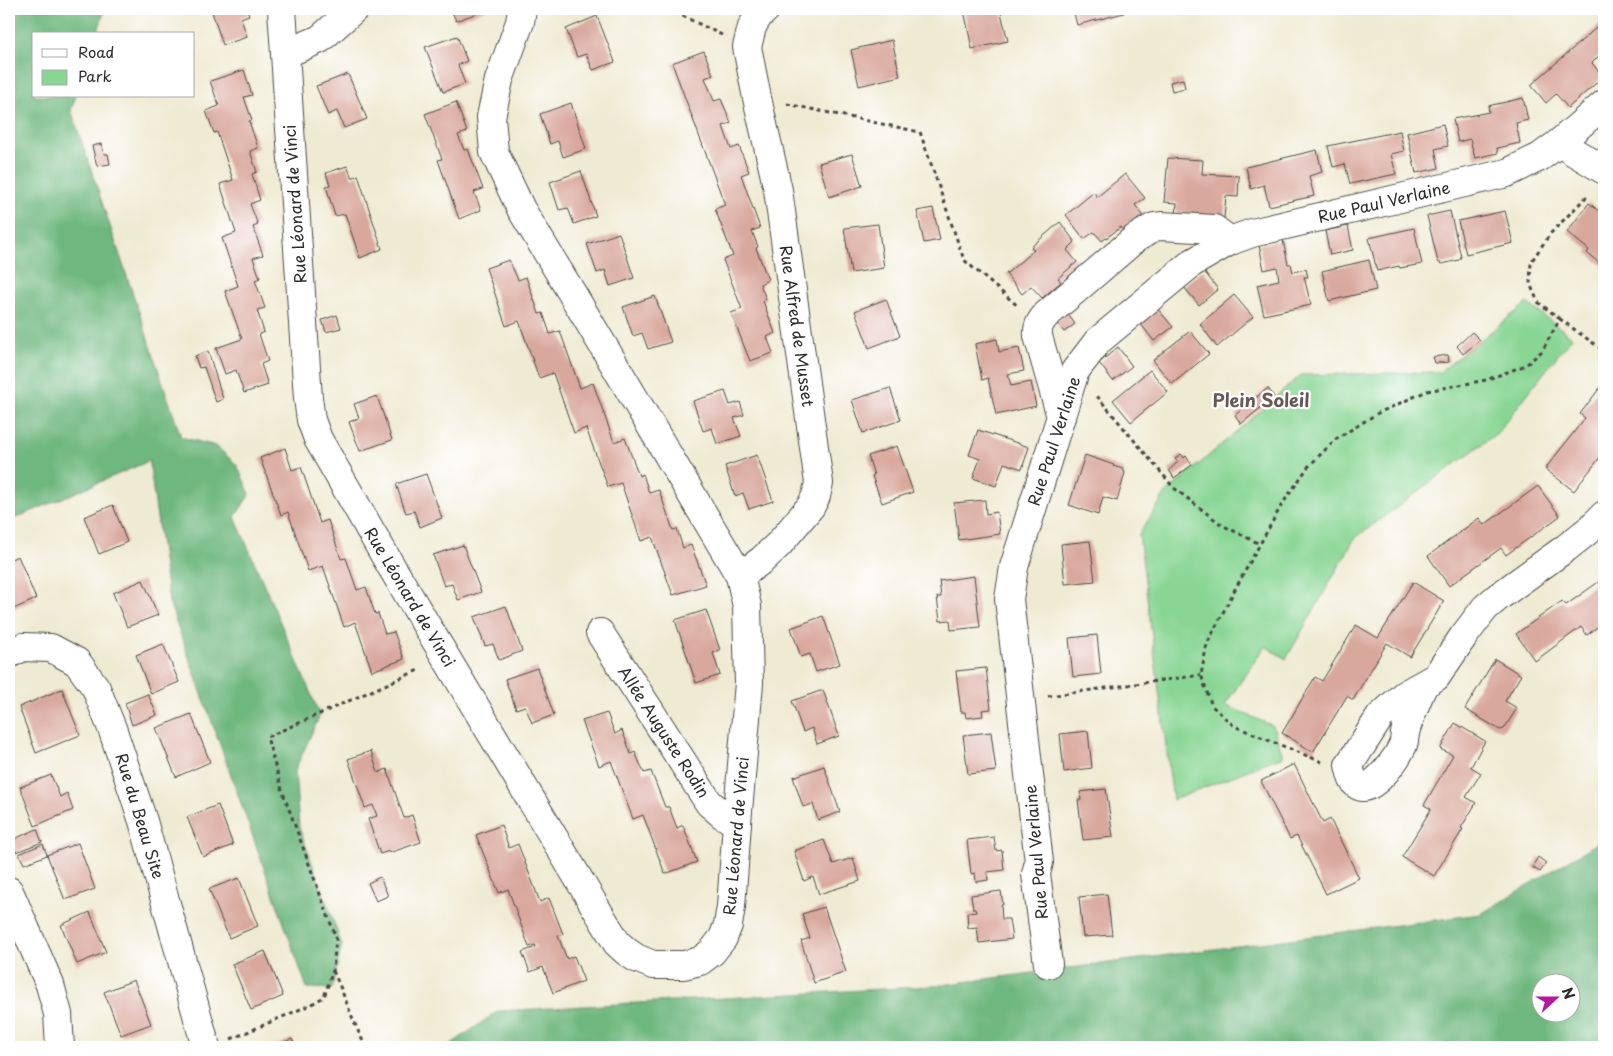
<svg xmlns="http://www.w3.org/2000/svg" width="1613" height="1056" font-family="'Playpen Sans',sans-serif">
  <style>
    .green { fill: #89d694; stroke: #5a8060 }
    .forest { fill: #6eb77e; stroke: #4c7154; fill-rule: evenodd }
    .building { fill: #d9a89d }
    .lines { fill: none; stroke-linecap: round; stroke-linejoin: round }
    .minor-casing { stroke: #484844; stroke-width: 30 }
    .path { stroke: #484844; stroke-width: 3; stroke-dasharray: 4 4; stroke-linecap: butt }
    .minor { stroke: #fff; stroke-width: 28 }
    .labels { text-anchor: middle; stroke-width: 4.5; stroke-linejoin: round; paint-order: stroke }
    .street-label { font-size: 16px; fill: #2b2b2b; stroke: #fff }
    .neighbourhood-label { font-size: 18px; font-weight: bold; fill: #685753; stroke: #fff }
  </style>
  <rect width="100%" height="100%" fill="#fff"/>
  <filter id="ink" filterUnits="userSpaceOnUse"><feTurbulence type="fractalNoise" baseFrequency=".02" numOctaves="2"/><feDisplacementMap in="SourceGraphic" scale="10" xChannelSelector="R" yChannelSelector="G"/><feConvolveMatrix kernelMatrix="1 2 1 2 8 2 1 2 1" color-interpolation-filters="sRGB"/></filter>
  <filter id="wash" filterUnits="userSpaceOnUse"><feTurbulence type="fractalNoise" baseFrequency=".0096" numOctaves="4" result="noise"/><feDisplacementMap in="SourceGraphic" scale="20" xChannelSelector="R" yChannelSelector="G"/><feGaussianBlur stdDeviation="1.12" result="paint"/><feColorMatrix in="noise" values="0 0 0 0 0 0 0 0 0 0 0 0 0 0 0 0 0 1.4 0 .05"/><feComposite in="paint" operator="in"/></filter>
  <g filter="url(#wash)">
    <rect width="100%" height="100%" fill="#efead2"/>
    <polygon class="green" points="1527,303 1572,337 1497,433 1355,538 1286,659 1265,646 1225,705 1273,726 1283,756 1173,800 1139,534 1166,493 1301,375 1440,372"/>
    <g class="forest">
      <polygon points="9,9 105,9 97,34 34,34 34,96 76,96 71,110 181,437 216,446 237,465 250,494 235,517 320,715 295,770 299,827 342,945 332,989 307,988 169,602 149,461 9,521"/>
      <path d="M1604,839V1047H447L498,1011L933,986L1481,914ZM1540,984H1570V1014H1540Z"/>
    </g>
    <g id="blocks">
      <g class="building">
        <polygon points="211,9 247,9 249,15 241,18 247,37 223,45"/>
        <polygon points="451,9 488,9 456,21"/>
        <polygon points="971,9 1000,9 1008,41 972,49 964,10"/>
        <polygon points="1073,9 1123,9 1124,13 1077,25"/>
        <polygon points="597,16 615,62 593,70 586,54 577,57 566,29"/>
        <polygon points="1604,21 1604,51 1592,63 1603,77 1568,108 1556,94 1546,103 1531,85"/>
        <polygon points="457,36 467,61 458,65 465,84 443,92 425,47"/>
        <polygon points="892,40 900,76 859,86 851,50"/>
        <polygon points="704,51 713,75 705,78 714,101 721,99 731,123 723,126 731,149 739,146 749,172 741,175 760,228 752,231 758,247 756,248 768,280 760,284 766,299 763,301 775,333 767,337 773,353 750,361 731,313 742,309 723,260 733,256 715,209 725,205 672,63"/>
        <polygon points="244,70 252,95 244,97 252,120 249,121 258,148 250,151 257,172 252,174 260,200 250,204 258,225 253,227 263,255 253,258 260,278 255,280 265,308 257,310 264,332 259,334 268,361 261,364 268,385 244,393 236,370 225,374 216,348 242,339 225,291 238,286 222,238 236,233 220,184 233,180 217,132 214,133 206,111 219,106 210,81"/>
        <polygon points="348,74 367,119 344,128 337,111 328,115 316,86"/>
        <polygon points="1183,79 1185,88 1172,91 1170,82"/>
        <polygon points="1523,98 1528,120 1516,123 1520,143 1497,148 1498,153 1475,158 1470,139 1458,142 1453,119 1489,112 1488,106"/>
        <polygon points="456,102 467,132 458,135 464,150 468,149 483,189 474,192 481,210 459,219 438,160 442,159 425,114"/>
        <polygon points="571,103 586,149 563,157 558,141 550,144 540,114"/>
        <polygon points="1443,124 1448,146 1435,149 1439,168 1416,173 1407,133"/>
        <polygon points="1400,131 1404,151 1391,154 1396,174 1350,184 1345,164 1333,167 1328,146"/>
        <polygon points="101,144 104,154 108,154 110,164 97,166 92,146"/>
        <polygon points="1317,150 1322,172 1309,176 1314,196 1269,206 1264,185 1251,189 1246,167"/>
        <polygon points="852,154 862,186 829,197 819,163"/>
        <polygon points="1168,158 1203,160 1202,174 1239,176 1238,197 1226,196 1224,218 1176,215 1177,203 1164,202"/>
        <polygon points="347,166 352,178 358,175 382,249 360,258 345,214 335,216 326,186 330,185 326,173"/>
        <polygon points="581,171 596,216 574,224 568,208 559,210 550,182"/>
        <polygon points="1125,174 1145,198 1135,205 1143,215 1124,231 1121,227 1102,241 1094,232 1084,239 1066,215 1094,192 1097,197"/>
        <polygon points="1589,203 1604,215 1604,267 1587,253 1589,250 1567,232"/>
        <polygon points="933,208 940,240 924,243 917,211"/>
        <polygon points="1450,211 1461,257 1459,260 1442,264 1438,262 1427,216"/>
        <polygon points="1505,211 1513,243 1466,254 1458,221"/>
        <polygon points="1060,222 1075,242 1067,250 1077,262 1058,278 1061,282 1042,298 1031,286 1022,294 1006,274 1034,250 1031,247"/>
        <polygon points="878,224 884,268 851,273 844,228"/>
        <polygon points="1348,226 1353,250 1330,255 1325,231"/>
        <polygon points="1414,228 1422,264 1400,268 1399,266 1377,271 1369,238"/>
        <polygon points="619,233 634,278 610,286 605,270 597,273 587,244"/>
        <polygon points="1283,240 1288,264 1291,264 1293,272 1306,269 1308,277 1304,277 1311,305 1264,315 1257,285 1279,280 1277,267 1264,270 1259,245"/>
        <polygon points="509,260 518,280 526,277 539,314 543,313 550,334 560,331 580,388 593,383 614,442 625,438 639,476 643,474 649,493 659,490 673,530 677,529 683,548 691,545 706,585 673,595 652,537 641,541 621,483 608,487 586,428 574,433 553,373 539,378 519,321 506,326 486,268"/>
        <polygon points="1369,260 1376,290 1329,301 1322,271"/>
        <polygon points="1203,270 1218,289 1199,305 1183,286"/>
        <polygon points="1234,295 1253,317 1217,347 1200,324"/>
        <polygon points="655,296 671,342 648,349 642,333 633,336 623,307"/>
        <polygon points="886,299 900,336 869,348 855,311"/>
        <polygon points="1157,308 1173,327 1154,341 1140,323"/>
        <polygon points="1067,313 1075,324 1064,332 1056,322"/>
        <polygon points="337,315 341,328 326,332 322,320"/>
        <polygon points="1190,331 1209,354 1172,384 1153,360"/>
        <polygon points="1472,332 1480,340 1463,354 1457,346"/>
        <polygon points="997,339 999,352 1019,348 1024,371 1008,374 1011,386 1031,382 1036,406 996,415 988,378 982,380 975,344"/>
        <polygon points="1118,347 1132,366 1113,381 1099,363"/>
        <polygon points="208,351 223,399 216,402 204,367 199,368 195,356"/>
        <polygon points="1448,355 1449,362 1435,363 1433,357"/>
        <polygon points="1150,370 1168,392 1131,422 1113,400"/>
        <polygon points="1602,385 1604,387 1604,452 1574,491 1545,469 1585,418 1580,414"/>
        <polygon points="890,388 901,420 863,433 852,400"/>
        <polygon points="1268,388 1274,397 1241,424 1235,415"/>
        <polygon points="725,391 730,405 740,402 744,415 734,418 741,436 717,444 712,428 703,431 693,401"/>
        <polygon points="377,396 392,440 360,451 349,422 359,418 354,404"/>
        <polygon points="978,430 1029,447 1022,469 1004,463 996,486 973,478 980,459 969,455"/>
        <polygon points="897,446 913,492 882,503 872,476 874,475 868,456"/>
        <polygon points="285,448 292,470 301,467 320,523 328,520 341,559 346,558 357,590 366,587 375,614 378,613 385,634 394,632 404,659 372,671 355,622 344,627 323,566 308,571 288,512 281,515 260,458"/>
        <polygon points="1181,454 1184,458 1186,456 1192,465 1174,478 1169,470 1178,462 1175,459"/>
        <polygon points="757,455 773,501 749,509 743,493 735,496 725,466"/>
        <polygon points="1085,455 1114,465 1113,466 1123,469 1125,473 1117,501 1103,497 1098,515 1069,505"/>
        <polygon points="426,474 442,518 420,527 414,511 406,513 396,484"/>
        <polygon points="1538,486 1560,516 1506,555 1501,548 1449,586 1428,556 1479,518 1484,525"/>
        <polygon points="985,500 986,514 997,512 1000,534 959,540 954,503"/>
        <polygon points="113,505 127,542 99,554 84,517"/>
        <polygon points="1090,541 1095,581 1065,584 1061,544"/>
        <polygon points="463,545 481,592 458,600 452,584 444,586 433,555"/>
        <polygon points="18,556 36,599 9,611 9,560"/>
        <polygon points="974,576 980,627 951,630 950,620 940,621 937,597 941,597 939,581"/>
        <polygon points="1604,578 1604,622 1587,635 1581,627 1535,661 1516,634 1562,601 1566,605"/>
        <polygon points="143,580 158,615 127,627 113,593"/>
        <polygon points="1413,582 1444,601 1410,657 1387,643 1353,700 1347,696 1313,752 1282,733 1315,677 1322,681 1356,625 1378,638"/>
        <polygon points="506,606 522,651 499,660 493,644 485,646 474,617"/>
        <polygon points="706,610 720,650 713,653 720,675 696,683 675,620"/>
        <polygon points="823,616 840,664 816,672 810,654 801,657 791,628"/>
        <polygon points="1097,635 1101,674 1073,677 1069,638"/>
        <polygon points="163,644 179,682 151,694 136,655"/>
        <polygon points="1495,659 1521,675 1505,701 1517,708 1504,729 1500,730 1465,709"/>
        <polygon points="537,668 554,715 532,723 525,706 516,709 505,679"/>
        <polygon points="986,668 991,709 982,710 983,716 966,718 965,712 961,712 956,671"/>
        <polygon points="62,689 80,735 36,753 19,707"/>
        <polygon points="823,690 839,736 817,744 812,728 803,732 792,701"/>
        <polygon points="148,694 157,715 132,725 125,703"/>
        <polygon points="607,713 615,734 622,730 631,754 635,752 644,773 651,771 665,807 669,807 677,828 683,825 697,862 665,874 643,815 633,819 611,761 599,766 582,721"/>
        <polygon points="191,714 210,762 176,777 156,728"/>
        <polygon points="1455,723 1485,741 1471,767 1481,773 1466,797 1476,803 1461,828 1463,829 1434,876 1402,857 1431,809 1424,805 1453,755 1440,749"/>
        <polygon points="1088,731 1092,768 1064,772 1060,734"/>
        <polygon points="991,732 996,771 968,774 963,735"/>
        <polygon points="371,751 378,773 387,769 404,818 412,815 421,842 389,853 389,851 380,854 368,819 377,816 373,805 365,808 348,759"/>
        <polygon points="1294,764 1323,823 1330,819 1359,878 1326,894 1297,836 1290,839 1261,781"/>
        <polygon points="824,766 840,812 818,820 813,804 803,807 793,777"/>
        <polygon points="51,775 60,797 67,793 73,810 35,826 20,787"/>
        <polygon points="1106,789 1113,837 1083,840 1078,800 1081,800 1080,792"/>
        <polygon points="218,805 233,845 203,857 187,817"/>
        <polygon points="501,825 509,848 518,844 540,902 549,898 563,934 558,936 567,959 574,956 584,981 553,993 543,967 530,972 522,952 536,947 535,945 529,947 508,889 499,893 476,835"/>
        <polygon points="37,829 42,842 16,852 12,840"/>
        <polygon points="994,837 996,851 1002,850 1004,870 987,872 988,880 976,882 975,873 971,874 967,840"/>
        <polygon points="824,840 833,864 853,858 860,881 819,894 813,877 804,881 794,851"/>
        <polygon points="78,843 95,889 65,900 47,855"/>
        <polygon points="43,844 47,855 24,864 19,854"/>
        <polygon points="1538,857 1546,863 1540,872 1532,867"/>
        <polygon points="380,877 388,896 376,901 368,883"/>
        <polygon points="239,878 258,926 229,938 209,889"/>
        <polygon points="1001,891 1003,905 1001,905 1002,919 1009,919 1012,939 979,943 977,927 968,928 967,913 976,912 975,909 973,909 971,895"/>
        <polygon points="1107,894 1112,935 1083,937 1079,897"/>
        <polygon points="824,907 846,972 814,983 801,941 810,938 802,914"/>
        <polygon points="90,912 106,952 77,964 61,925"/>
        <polygon points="265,951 283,996 251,1010 232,964"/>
        <polygon points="134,980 151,1024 121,1035 104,992"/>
        <polygon points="292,1039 296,1047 270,1047"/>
      </g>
    </g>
  </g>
  <g filter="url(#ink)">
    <use href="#blocks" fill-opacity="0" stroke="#484844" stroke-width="1"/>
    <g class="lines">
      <g class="minor-casing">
        <g id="minor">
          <polyline points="282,9 308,398 311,420 318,439 388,561 617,943 627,952 636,958 653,965 684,965 700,961 712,952 723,938 728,925 731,907 737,823 749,683 747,606 740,576 573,295 521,209 494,152 491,117 499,80 520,22 522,9"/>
          <polyline points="285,54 320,39 354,9"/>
          <polyline points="1559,143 1604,170"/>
          <path d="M1061,417L1038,336C1037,327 1040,322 1046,315L1136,238L1154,227L1161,226L1214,229L1230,241"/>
          <polyline points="740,576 762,560 779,544 811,506 816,496 819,483 778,190 757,98 747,47 752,27 759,15 766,9"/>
          <polyline points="600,633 709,803 723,815 737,823"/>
          <polyline points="9,654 23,647 51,648 77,662 96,688 113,731 143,821 206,1047"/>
          <path d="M1423,686C1417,700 1411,714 1406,729C1404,735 1405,742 1402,747C1397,758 1375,789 1362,787C1352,785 1351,773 1349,765L1380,717L1404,695L1436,677L1463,637L1485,608L1498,597L1566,548L1590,529L1604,515"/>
          <polyline points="9,891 50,985 58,1014 60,1047"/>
          <polyline points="1048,964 1036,874 1039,862 1009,599 1014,567 1075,371 1098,341 1192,263 1230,241 1252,233 1507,173 1540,157 1559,143 1604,104"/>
        </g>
      </g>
      <g class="path">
        <polyline points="668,9 722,35"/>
        <polyline points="787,104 920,132 964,260 1019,307"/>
        <polyline points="1560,319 1538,302 1530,284 1531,262 1550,234 1589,194"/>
        <polyline points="1097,396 1174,488 1222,525 1260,544"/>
        <polyline points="1048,696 1201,675"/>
        <polyline points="1322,762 1234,726 1212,706 1201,675 1207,644 1234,591 1281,506 1308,467 1336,439 1378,413 1427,391 1486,380 1526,365 1542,351 1560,319 1604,351"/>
        <path d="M333,971C345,996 353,1023 366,1047"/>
        <polyline points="231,1039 310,1005 324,997 333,970 336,938 282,790 267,737 421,669"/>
      </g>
      <use href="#minor" class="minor"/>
    </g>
  </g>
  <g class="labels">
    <g class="street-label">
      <text transform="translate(1384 202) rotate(-13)" y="6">Rue Paul Verlaine</text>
      <text transform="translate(295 204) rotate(-94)" y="6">Rue Léonard de Vinci</text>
      <text transform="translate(797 326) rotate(82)" y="6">Rue Alfred de Musset</text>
      <text transform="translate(1054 441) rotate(-72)" y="6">Rue Paul Verlaine</text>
      <text transform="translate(410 597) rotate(59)" y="6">Rue Léonard de Vinci</text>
      <text transform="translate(664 732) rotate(57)" y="6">Allée Auguste Rodin</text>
      <text transform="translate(140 816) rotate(73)" y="6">Rue du Beau Site</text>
      <text transform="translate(736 836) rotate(-85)" y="6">Rue Léonard de Vinci</text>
      <text transform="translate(1036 852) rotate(-95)" y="6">Rue Paul Verlaine</text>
    </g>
    <g class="neighbourhood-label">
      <text x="1261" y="407">Plein Soleil</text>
    </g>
  </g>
  <rect width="1613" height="1056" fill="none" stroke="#fff" stroke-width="30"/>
  <rect x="32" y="32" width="162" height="65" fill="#ffffff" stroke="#aaaaaa"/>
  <rect x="42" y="49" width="25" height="8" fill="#ffffff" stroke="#aaaaaa"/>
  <text x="78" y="58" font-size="15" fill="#2b2b2b">Road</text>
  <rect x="42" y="70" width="25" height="15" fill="#89d694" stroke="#aaaaaa"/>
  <text x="78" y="82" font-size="15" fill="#2b2b2b">Park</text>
  <g transform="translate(1556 998) rotate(69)"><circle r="24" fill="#ffffff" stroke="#aaaaaa"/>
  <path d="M0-4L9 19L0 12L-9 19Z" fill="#b5179e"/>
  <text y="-8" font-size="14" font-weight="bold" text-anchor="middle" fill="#2b2b2b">N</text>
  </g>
</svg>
